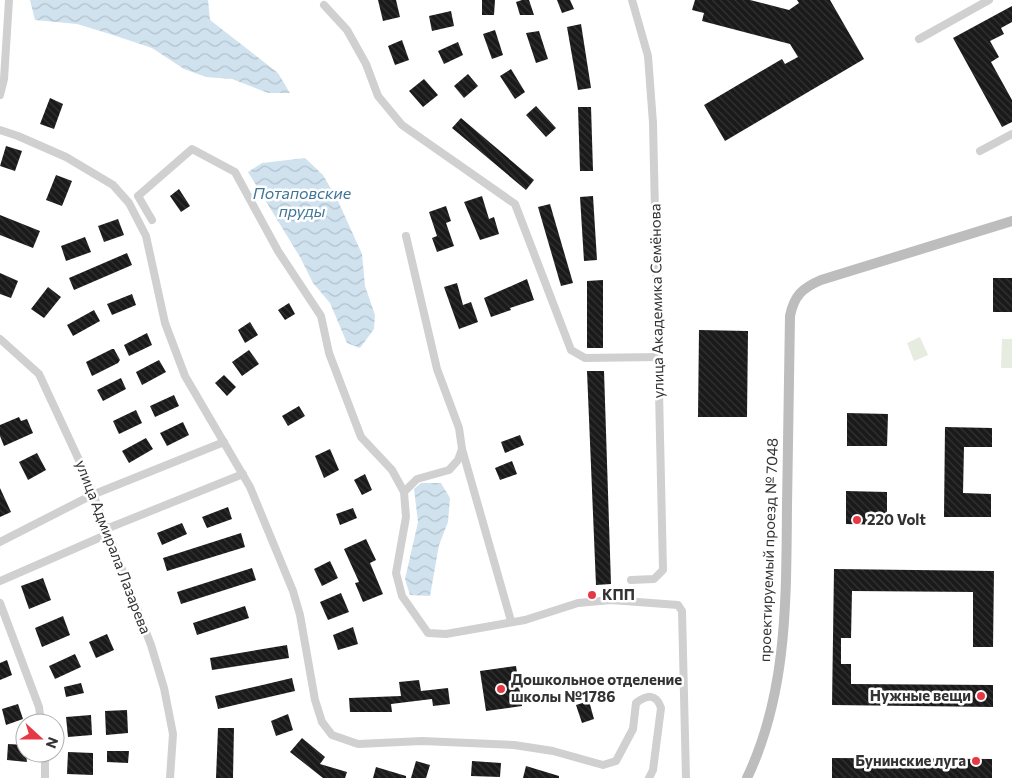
<svg xmlns="http://www.w3.org/2000/svg" width="1012" height="778" font-family="Commissioner,sans-serif">
  <style>
    .park { fill: #e6ecdf }
    .water { fill: url(#water-waves) }
    .building { fill: url(#building-back-hatch) }
    .lines { fill: none; stroke-linecap: round; stroke-linejoin: round }
    .street { stroke: #d0d0d0; stroke-width: 8 }
    .secondary { stroke: #bdbdbd; stroke-width: 10 }
    .poi-dot { fill: #e63946; stroke: #fff; stroke-width: 2 }
    .labels { text-anchor: middle; stroke-width: 5; stroke-linejoin: round; paint-order: stroke }
    .street-label { font-size: 15px; fill: #333; stroke: #fff }
    .poi-label { font-size: 15px; font-weight: bold; fill: #333; stroke: #fff; text-anchor: start }
    .water-label { font-size: 16px; font-style: italic; fill: #3f7597; stroke: #fff }
  </style>
  <defs>
    <pattern id="water-waves" width="16" height="10" patternUnits="userSpaceOnUse" patternTransform="scale(1.25)"><rect width="16" height="10" fill="#cfe2ee"/><path d="M0 5q4-4 8 0t8 0" fill="none" stroke="#b2c2cd"/></pattern>
    <pattern id="building-back-hatch" width="6" height="6" patternUnits="userSpaceOnUse" patternTransform="scale(1.25)"><rect width="6" height="6" fill="#1a1a1a"/><path d="M-1 5l2 2M0 0l6 6M5-1l2 2" fill="none" stroke="#333"/></pattern>
  </defs>
  <rect width="100%" height="100%" fill="#fff"/>
  <g class="park">
    <polygon points="920,337 928,355 914,361 907,343"/>
    <polygon points="1002,339 1012,339 1012,368 1001,368"/>
  </g>
  <g class="water">
    <polygon points="30,0 208,0 210,20 278,73 290,93 268,93 232,79 206,77 184,69 152,48 110,34 77,24 35,20"/>
    <polygon points="305,158 323,175 338,201 362,254 365,286 375,315 374,329 360,348 347,343 330,303 313,283 300,257 248,172 262,163"/>
    <polygon points="421,483 441,483 450,498 448,522 439,545 430,596 410,595 405,579 418,522 414,489"/>
  </g>
  <g class="building">
    <polygon points="378,0 396,0 400,17 383,21"/>
    <polygon points="482,0 495,0 494,15 482,15"/>
    <polygon points="522,0 529,0 534,15 520,15 516,2"/>
    <polygon points="557,0 570,0 574,9 562,13"/>
    <polygon points="695,0 750,0 789,10 799,3 797,0 830,0 864,59 725,141 704,105 782,59 785,64 798,57 790,44 702,21 704,13 692,10"/>
    <polygon points="1012,6 1012,22 1001,28 1004,34 990,41 999,57 991,62 1012,100 1012,122 1002,127 953,38"/>
    <polygon points="451,11 454,26 432,31 429,16"/>
    <polygon points="581,24 591,88 578,90 567,27"/>
    <polygon points="495,30 503,55 492,59 483,34"/>
    <polygon points="539,31 548,59 536,63 526,33"/>
    <polygon points="402,40 409,60 395,65 388,46"/>
    <polygon points="458,42 463,55 444,64 438,51"/>
    <polygon points="511,69 525,92 515,99 500,76"/>
    <polygon points="468,74 478,86 464,98 454,86"/>
    <polygon points="424,79 438,95 423,107 409,91"/>
    <polygon points="50,98 63,104 54,129 40,124"/>
    <polygon points="536,106 556,128 546,137 526,115"/>
    <polygon points="578,107 591,107 593,171 580,171"/>
    <polygon points="461,118 534,180 526,190 452,128"/>
    <polygon points="6,146 22,151 15,171 0,166"/>
    <polygon points="56,175 72,181 62,206 46,200"/>
    <polygon points="179,189 190,206 181,212 170,196"/>
    <polygon points="482,196 489,219 494,217 499,234 480,240 464,202"/>
    <polygon points="593,196 597,260 584,261 580,197"/>
    <polygon points="550,204 573,283 561,286 538,207"/>
    <polygon points="446,206 451,221 446,223 454,246 437,252 432,238 437,236 429,212"/>
    <polygon points="0,215 40,231 33,248 0,235"/>
    <polygon points="118,219 124,235 104,242 98,226"/>
    <polygon points="85,237 91,252 66,261 61,246"/>
    <polygon points="127,253 132,265 74,290 69,278"/>
    <polygon points="0,273 18,281 11,298 0,294"/>
    <rect x="993" y="278" width="19" height="34"/>
    <polygon points="527,279 534,300 510,308 511,310 491,317 484,298"/>
    <polygon points="603,280 603,348 587,348 587,281"/>
    <polygon points="457,283 463,305 471,302 478,322 459,329 444,287"/>
    <polygon points="48,287 61,297 44,318 31,309"/>
    <polygon points="132,294 136,305 112,315 107,304"/>
    <polygon points="289,303 295,314 285,320 278,310"/>
    <polygon points="94,310 100,321 73,336 67,325"/>
    <polygon points="250,322 258,335 245,343 238,330"/>
    <polygon points="699,330 748,331 747,417 698,417"/>
    <polygon points="147,333 152,345 129,356 124,345"/>
    <polygon points="112,349 114,349 120,360 118,363 92,376 86,362"/>
    <polygon points="249,350 259,364 242,376 232,362"/>
    <polygon points="159,360 166,372 142,385 136,372"/>
    <polygon points="587,371 604,371 611,584 596,585"/>
    <polygon points="224,375 236,387 227,396 215,383"/>
    <polygon points="121,378 126,389 103,401 97,390"/>
    <polygon points="174,395 179,406 155,417 150,406"/>
    <polygon points="299,406 305,416 288,426 282,416"/>
    <polygon points="136,410 142,423 119,434 113,421"/>
    <polygon points="847,413 888,414 887,446 847,446"/>
    <polygon points="19,417 21,421 27,419 33,433 4,446 0,436 0,425"/>
    <polygon points="183,422 189,435 167,446 160,433"/>
    <polygon points="945,427 992,428 992,447 964,447 963,493 991,494 991,517 944,517"/>
    <polygon points="520,435 524,445 505,453 501,442"/>
    <polygon points="146,438 153,449 129,463 122,451"/>
    <polygon points="330,449 339,470 324,478 315,456"/>
    <polygon points="37,453 46,470 28,480 19,462"/>
    <polygon points="512,461 517,474 500,480 495,468"/>
    <polygon points="365,474 372,490 362,495 354,480"/>
    <polygon points="0,488 11,512 0,517"/>
    <polygon points="846,491 887,492 887,525 846,524"/>
    <polygon points="228,507 232,519 207,528 202,517"/>
    <polygon points="353,508 357,518 340,525 336,514"/>
    <polygon points="182,523 187,534 162,545 157,533"/>
    <polygon points="241,533 245,547 167,571 163,558"/>
    <polygon points="366,539 376,560 370,563 383,594 363,602 355,583 359,582 344,549"/>
    <polygon points="330,561 338,578 322,586 314,569"/>
    <polygon points="252,568 256,580 181,604 177,592"/>
    <polygon points="834,569 994,571 993,647 973,647 973,592 852,591 851,638 841,638 841,664 851,664 851,684 993,685 993,707 832,705"/>
    <polygon points="43,578 51,600 29,609 21,586"/>
    <polygon points="341,593 349,612 328,620 320,602"/>
    <polygon points="245,606 249,618 197,635 193,623"/>
    <polygon points="63,616 70,635 42,647 35,628"/>
    <polygon points="353,627 358,644 338,650 333,635"/>
    <polygon points="107,634 114,650 96,658 89,642"/>
    <polygon points="287,645 289,658 212,670 210,658"/>
    <polygon points="75,654 81,667 55,679 49,666"/>
    <polygon points="7,660 12,675 0,680 0,663"/>
    <polygon points="516,666 522,706 486,711 480,671"/>
    <polygon points="292,678 295,691 218,709 215,696"/>
    <polygon points="419,680 421,691 448,688 450,704 433,706 432,699 391,704 392,712 350,712 349,698 401,696 399,682"/>
    <polygon points="81,683 84,693 66,697 64,687"/>
    <polygon points="589,701 594,719 582,723 576,705"/>
    <polygon points="18,704 23,719 6,725 2,709"/>
    <polygon points="127,710 128,733 106,735 105,711"/>
    <polygon points="288,714 293,730 276,736 271,721"/>
    <polygon points="91,715 92,735 68,737 66,717"/>
    <polygon points="218,728 234,728 233,778 216,778"/>
    <polygon points="302,738 325,757 320,764 347,772 345,778 323,778 290,752"/>
    <polygon points="8,744 25,745 27,762 7,760"/>
    <polygon points="107,751 129,751 128,763 107,762"/>
    <polygon points="68,752 93,753 93,775 67,774"/>
    <polygon points="832,758 992,759 992,778 832,778"/>
    <polygon points="416,761 430,765 426,778 411,778"/>
    <polygon points="472,761 501,763 500,777 471,776"/>
    <polygon points="526,766 559,776 559,778 523,778"/>
    <polygon points="376,767 406,776 406,778 373,778"/>
  </g>
  <g class="lines">
    <g class="street">
      <polyline points="324,5 347,30 366,64 378,96 402,125 515,204 571,350 585,358 658,357"/>
      <polyline points="919,39 989,0"/>
      <polyline points="0,95 4,79 9,0"/>
      <path d="M0,130L18,136L66,157L113,185L129,203L146,236L165,323L185,376L250,487L293,591L300,615L315,700L322,722L332,735L358,744L422,741L514,745L553,751L603,765L616,761L633,729L636,703C647,695 656,693 661,708L653,770L649,778"/>
      <polyline points="980,151 1012,134"/>
      <polyline points="152,220 138,196 192,149 235,172 278,251 321,316 329,353 361,437 392,470 404,492"/>
      <polyline points="406,236 437,369 459,428 462,449 458,460 449,470 417,479 404,492 406,517 396,573 402,596 428,633 446,634 525,620 578,603 611,600 678,605 682,611 686,778"/>
      <polyline points="0,339 39,374 85,473 151,645 164,688 173,734 170,778"/>
      <polyline points="462,449 511,621"/>
      <polyline points="106,529 243,474"/>
      <polyline points="0,542 92,495 224,442"/>
      <polyline points="631,580 654,579 663,570 653,123 648,56 632,0"/>
      <polyline points="0,581 108,534"/>
      <polyline points="0,603 39,707 41,723"/>
      <polyline points="45,778 45,753"/>
    </g>
    <path class="secondary" d="M747,778C788,692 786,599 787,506C788,443 789,379 790,316C794,296 802,288 821,280L1012,221"/>
  </g>
  <g class="poi-dot">
    <circle cx="857" cy="520" r="5"/>
    <circle cx="592" cy="595" r="5"/>
    <circle cx="501" cy="689" r="5"/>
    <circle cx="981" cy="696" r="5"/>
    <circle cx="976" cy="761" r="5"/>
  </g>
  <g class="labels">
    <g class="street-label">
      <text transform="translate(657 301) rotate(-91)" y="5">улица Академика Семёнова</text>
      <text transform="translate(113 547) rotate(69)" y="5">улица Адмирала Лазарева</text>
      <text transform="translate(769 550) rotate(-88)" y="5">проектируемый проезд № 7048</text>
    </g>
    <g class="poi-label">
      <text x="867" y="525">220 Volt</text>
      <text x="602" y="600">КПП</text>
      <text x="511" y="685">Дошкольное отделение<tspan x="511" dy="17">школы №1786</tspan></text>
      <text x="971" y="701" text-anchor="end">Нужные вещи</text>
      <text x="966" y="766" text-anchor="end">Бунинские луга</text>
    </g>
    <g class="water-label">
      <text x="302" y="199">Потаповские<tspan x="302" dy="18">пруды</tspan></text>
    </g>
  </g>
  <g transform="translate(40 738) rotate(111)"><circle r="24" fill="#ffffff" stroke="#adadad"/>
  <path d="M0-4L9 19L0 12L-9 19Z" fill="#e63946"/>
  <text y="-8" font-size="14" font-weight="bold" text-anchor="middle" fill="#333333">N</text>
  </g>
</svg>
